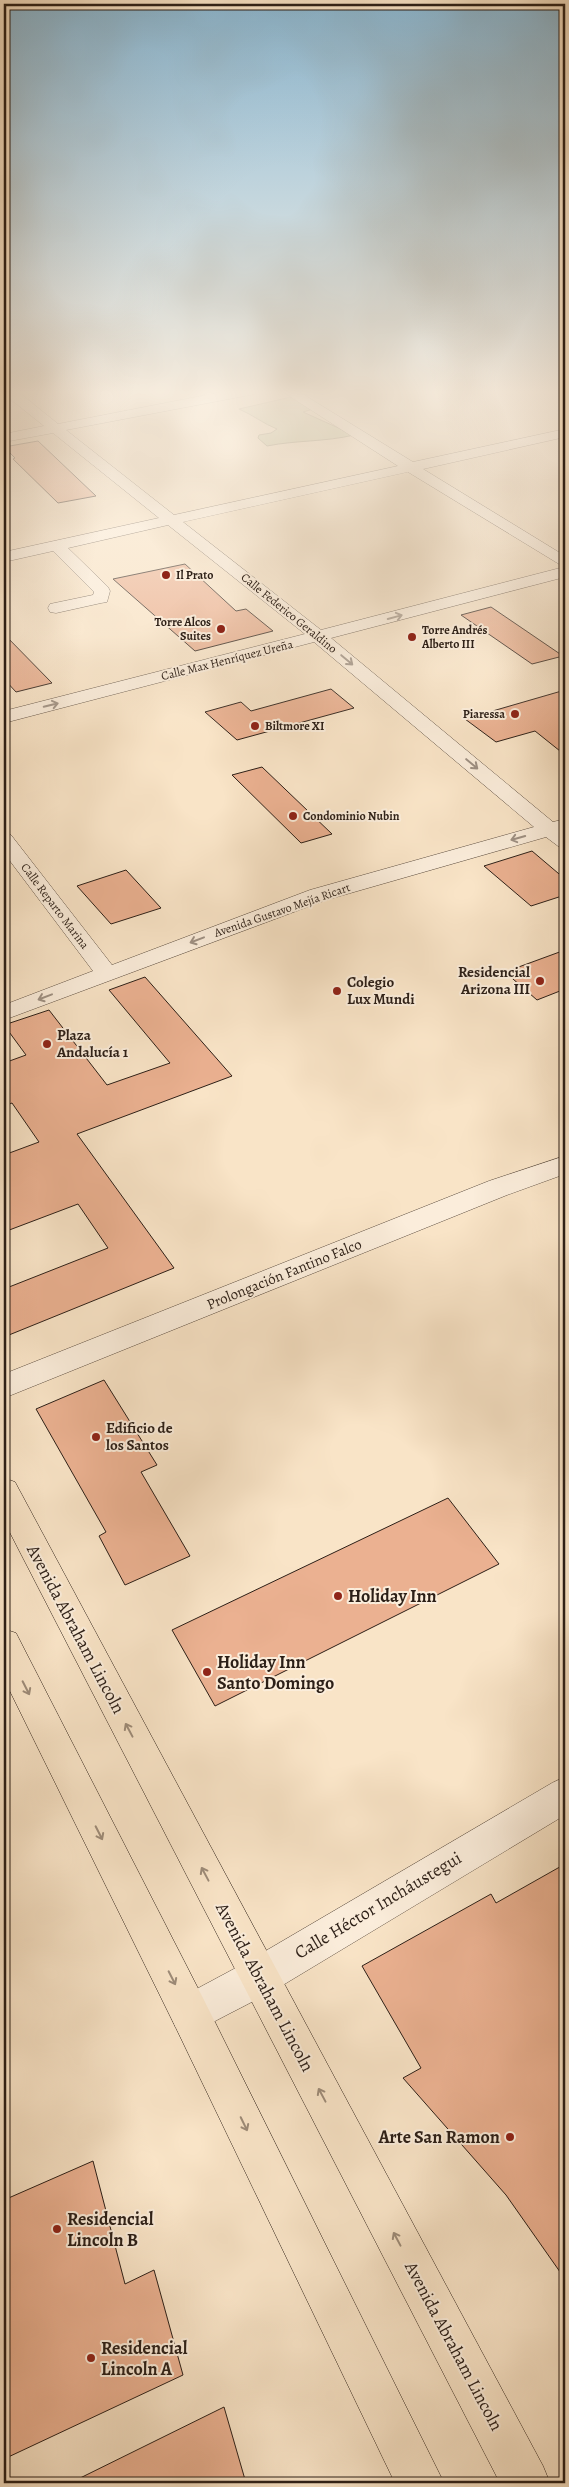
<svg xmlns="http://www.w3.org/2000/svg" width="569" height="2487" font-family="Alegreya,serif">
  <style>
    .green { fill: #bac598; stroke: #737258 }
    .building { fill: #ebb191; stroke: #2c1f17 }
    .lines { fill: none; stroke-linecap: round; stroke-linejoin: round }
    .minor-casing { stroke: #5f5043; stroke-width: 1 }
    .major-casing { stroke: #2c1f17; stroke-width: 1 }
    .minor { fill: #fbeddb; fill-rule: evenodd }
    .major { fill: #f9e4c7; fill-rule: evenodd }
    .oneway { stroke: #9e9083 }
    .oneway2 { stroke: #9d8b78 }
    .poi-dot { fill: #8f2418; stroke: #fbeddb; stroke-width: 2 }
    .labels { text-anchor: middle; stroke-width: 4; stroke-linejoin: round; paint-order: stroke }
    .far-poi-label { font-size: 12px; font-weight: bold; fill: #2c1f17; stroke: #fbeddb; text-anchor: start }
    .far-street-label { font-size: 12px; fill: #2c1f17; stroke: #fbeddb }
    .poi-label { font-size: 15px; font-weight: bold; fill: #2c1f17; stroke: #fbeddb; text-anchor: start }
    .street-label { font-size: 15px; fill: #2c1f17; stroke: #fbeddb }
    .near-poi-label { font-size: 18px; font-weight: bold; fill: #2c1f17; stroke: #fbeddb; text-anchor: start }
    .near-street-label { font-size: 18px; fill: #2c1f17; stroke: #fbeddb }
  </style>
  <rect width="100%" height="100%" fill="#f9e4c7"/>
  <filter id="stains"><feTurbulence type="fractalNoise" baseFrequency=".004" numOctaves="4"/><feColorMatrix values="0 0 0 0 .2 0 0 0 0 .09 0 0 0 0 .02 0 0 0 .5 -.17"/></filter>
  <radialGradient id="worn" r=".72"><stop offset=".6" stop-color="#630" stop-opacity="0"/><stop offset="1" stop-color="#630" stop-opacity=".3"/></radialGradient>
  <path class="green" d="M291,397L313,409L303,412L354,435C325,442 297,440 267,446L258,438L259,435L271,433L277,429C264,424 253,415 239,409Z"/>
  <g class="building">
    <polygon points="38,441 96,496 58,503 13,459 15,458 4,447"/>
    <polygon points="185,564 236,611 246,609 273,631 195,651 113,579"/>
    <polygon points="491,607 563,656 532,664 461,615"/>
    <polygon points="4,634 52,683 16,692 4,679"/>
    <polygon points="331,689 354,708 237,740 205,712 241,702 251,711"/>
    <polygon points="565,690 565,755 535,731 496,742 465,719"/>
    <polygon points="262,767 332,834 301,843 232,775"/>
    <polygon points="532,851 565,879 565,895 531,906 484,866"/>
    <polygon points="126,870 161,908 111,924 77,886"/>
    <polygon points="565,950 565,989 537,1000 505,972"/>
    <polygon points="145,977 232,1076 77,1134 174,1268 4,1337 4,1289 108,1248 78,1204 4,1232 4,1155 39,1142 12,1103 4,1106 4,1063 26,1055 4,1025 49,1010 107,1085 170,1063 109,990"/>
    <polygon points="104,1380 157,1465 141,1472 190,1556 125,1585 99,1536 106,1532 36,1409"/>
    <polygon points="448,1498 499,1564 215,1706 172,1630"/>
    <polygon points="565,1864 565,2279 506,2195 403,2078 421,2068 362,1966 491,1894 496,1903"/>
    <polygon points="93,2161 125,2284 154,2270 183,2375 4,2459 4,2200"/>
    <polygon points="224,2407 246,2483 70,2483"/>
  </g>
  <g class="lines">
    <g class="minor-casing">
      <g id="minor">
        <path d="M4,390H16L58,424L232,390H261L255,394L66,430L174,515L398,466L280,390H296L413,462L565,429V437L423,469L565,556V577L331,638L553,822L565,819V848L558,846L546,837L326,900L4,1020V1005L93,971L4,853V833L11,835L112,965L310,890L534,827L314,642L4,723V711L305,634L168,525L68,548L108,587L110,591L107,602L101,603L56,613L50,612L48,608L50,604L93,595L94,592L53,551L4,562V552L159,518L53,433L4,442V434L44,426L4,394ZM408,472L564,567L321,630L183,522Z"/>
        <polygon points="565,1156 565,1174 507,1195 4,1398 4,1374 489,1181"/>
        <polygon points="565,1777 565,1815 273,1991 190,2034 176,2028 170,2014 176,2000 245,1963 552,1783"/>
      </g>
    </g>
    <g class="major-casing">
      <g id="major">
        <polygon points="4,1478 15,1482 543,2466 550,2483 500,2483 4,1521"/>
        <polygon points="4,1629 16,1633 204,2000 444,2483 395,2483 176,2028 4,1679"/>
      </g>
    </g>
    <use href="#minor" class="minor"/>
    <use href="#major" class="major"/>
  </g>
  <defs><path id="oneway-shaft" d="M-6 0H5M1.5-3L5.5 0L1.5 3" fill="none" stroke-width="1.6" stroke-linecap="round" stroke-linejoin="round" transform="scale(1.25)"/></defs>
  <g class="oneway">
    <use href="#oneway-shaft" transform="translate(395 617) rotate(-15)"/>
    <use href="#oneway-shaft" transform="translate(347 660) rotate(40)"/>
    <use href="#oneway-shaft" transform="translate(51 705) rotate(-14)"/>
    <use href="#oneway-shaft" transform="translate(472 764) rotate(40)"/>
    <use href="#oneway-shaft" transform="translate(518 838) rotate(164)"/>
    <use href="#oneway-shaft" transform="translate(197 940) rotate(159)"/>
    <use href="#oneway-shaft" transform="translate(45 997) rotate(159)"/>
  </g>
  <g class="oneway2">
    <use href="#oneway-shaft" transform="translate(26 1688) rotate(63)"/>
    <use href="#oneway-shaft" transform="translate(129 1730) rotate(-118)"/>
    <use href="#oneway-shaft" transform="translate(99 1833) rotate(63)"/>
    <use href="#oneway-shaft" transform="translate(205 1874) rotate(-118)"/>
    <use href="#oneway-shaft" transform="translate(172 1978) rotate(63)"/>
    <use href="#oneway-shaft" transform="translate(322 2095) rotate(-118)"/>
    <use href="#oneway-shaft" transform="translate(244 2124) rotate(64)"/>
    <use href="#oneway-shaft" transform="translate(397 2239) rotate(-118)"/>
  </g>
  <linearGradient id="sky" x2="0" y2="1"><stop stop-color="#8ab8d4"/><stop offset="0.53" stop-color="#fcf3e6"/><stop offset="1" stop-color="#fcf3e6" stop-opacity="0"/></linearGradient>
  <rect width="569" height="739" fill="url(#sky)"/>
  <g class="poi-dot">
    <circle cx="166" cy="575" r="5"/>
    <circle cx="221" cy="629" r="5"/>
    <circle cx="412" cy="637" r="5"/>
    <circle cx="515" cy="714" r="5"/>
    <circle cx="255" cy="726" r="5"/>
    <circle cx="293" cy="816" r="5"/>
    <circle cx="540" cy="981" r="5"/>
    <circle cx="337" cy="991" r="5"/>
    <circle cx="47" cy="1044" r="5"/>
    <circle cx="96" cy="1437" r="5"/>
    <circle cx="338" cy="1596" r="5"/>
    <circle cx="207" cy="1672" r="5"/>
    <circle cx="510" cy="2137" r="5"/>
    <circle cx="57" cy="2229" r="5"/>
    <circle cx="91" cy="2358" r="5"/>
  </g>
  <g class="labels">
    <g class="far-poi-label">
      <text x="176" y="579">Il Prato</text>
      <text x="211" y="626" text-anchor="end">Torre Alcos<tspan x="211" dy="14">Suites</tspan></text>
      <text x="422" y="634">Torre Andrés<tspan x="422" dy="14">Alberto III</tspan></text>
      <text x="505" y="718" text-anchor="end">Piaressa</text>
      <text x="265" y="730">Biltmore XI</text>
      <text x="303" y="820">Condominio Nubin</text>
    </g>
    <g class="far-street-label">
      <text transform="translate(289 613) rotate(39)" y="4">Calle Federico Geraldino</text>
      <text transform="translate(227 660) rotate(-14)" y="4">Calle Max Henríquez Ureña</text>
      <text transform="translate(55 906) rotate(53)" y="4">Calle Reparto Marina</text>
      <text transform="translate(282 910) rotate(-19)" y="4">Avenida Gustavo Mejía Ricart</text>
    </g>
    <g class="poi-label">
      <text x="530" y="977" text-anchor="end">Residencial<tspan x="530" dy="17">Arizona III</tspan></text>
      <text x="347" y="987">Colegio<tspan x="347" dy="17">Lux Mundi</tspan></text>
      <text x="57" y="1040">Plaza<tspan x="57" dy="17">Andalucía 1</tspan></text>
      <text x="106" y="1433">Edificio de<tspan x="106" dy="17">los Santos</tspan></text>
    </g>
    <g class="street-label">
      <text transform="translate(284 1274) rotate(-22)" y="5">Prolongación Fantino Falco</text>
    </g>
    <g class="near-poi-label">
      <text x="348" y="1602">Holiday Inn</text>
      <text x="217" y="1668">Holiday Inn<tspan x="217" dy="21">Santo Domingo</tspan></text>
      <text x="500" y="2143" text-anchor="end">Arte San Ramon</text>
      <text x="67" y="2225">Residencial<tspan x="67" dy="21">Lincoln B</tspan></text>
      <text x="101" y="2354">Residencial<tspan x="101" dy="21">Lincoln A</tspan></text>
    </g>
    <g class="near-street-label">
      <text transform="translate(76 1629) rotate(62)" y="6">Avenida Abraham Lincoln</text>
      <text transform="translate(378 1905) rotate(-31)" y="6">Calle Héctor Incháustegui</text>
      <text transform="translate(265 1987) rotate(62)" y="6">Avenida Abraham Lincoln</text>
      <text transform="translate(454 2346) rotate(62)" y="6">Avenida Abraham Lincoln</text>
    </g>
  </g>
  <rect width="569" height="2487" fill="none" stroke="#f9e4c7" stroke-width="20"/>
  <rect x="5" y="5" width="559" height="2477" fill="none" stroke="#2c1f17" stroke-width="2.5"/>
  <rect x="10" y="10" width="549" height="2467" fill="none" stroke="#2c1f17"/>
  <rect width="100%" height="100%" filter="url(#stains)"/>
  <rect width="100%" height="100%" fill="url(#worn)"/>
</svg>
